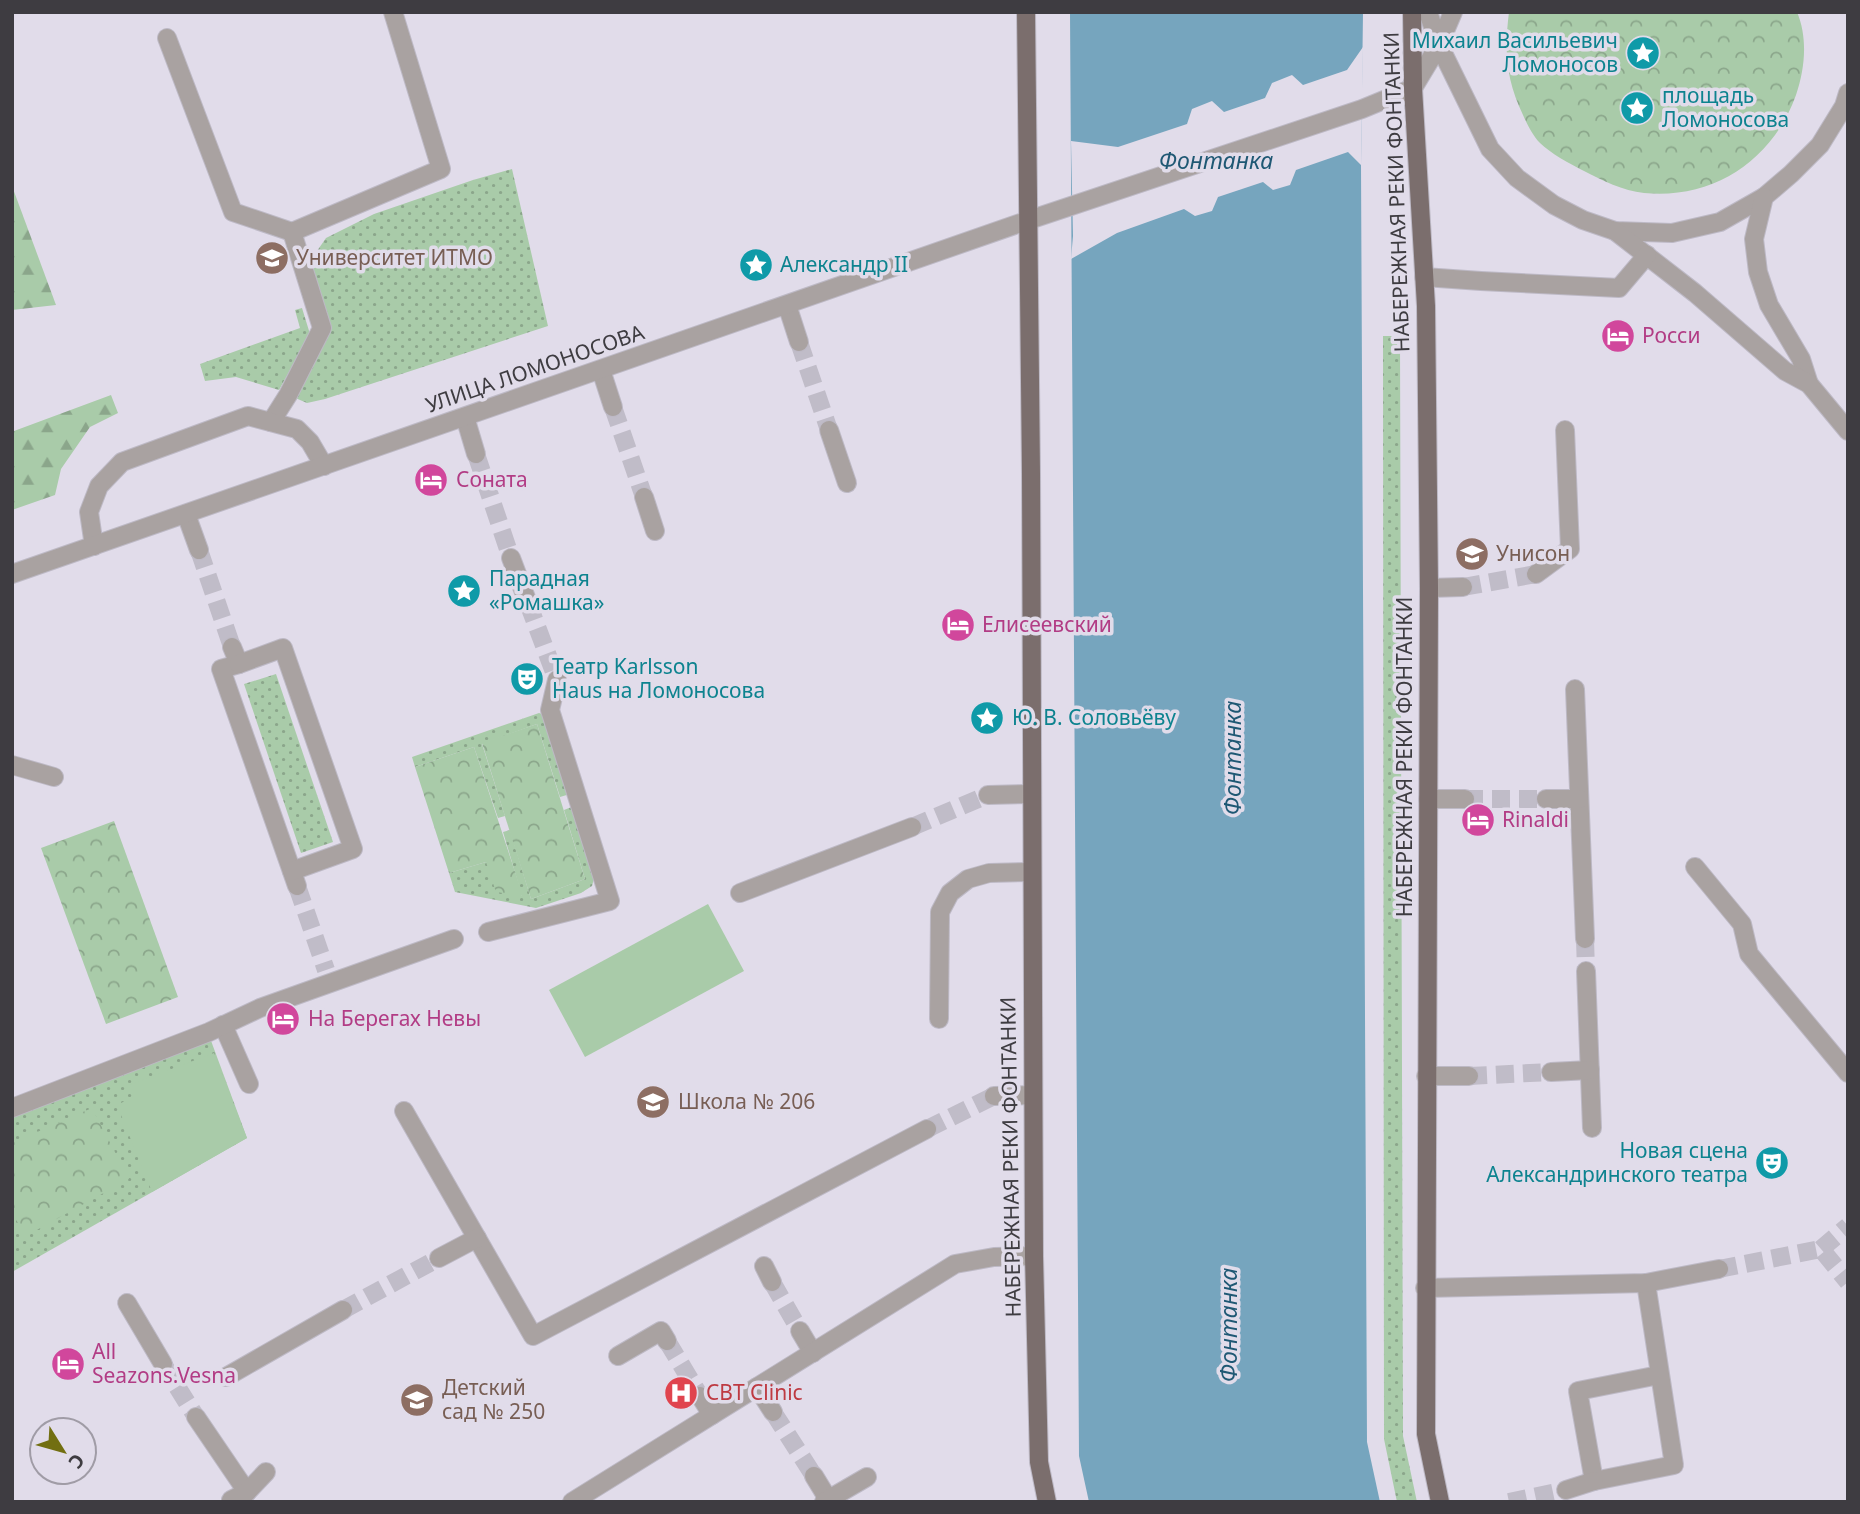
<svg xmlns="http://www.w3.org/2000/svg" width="1860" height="1514" font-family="'Noto Sans',sans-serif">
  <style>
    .grass { fill: url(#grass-dots) }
    .forest { fill: url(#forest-firs) }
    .park { fill: url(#park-crowns) }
    .pitch { fill: #a9cba9 }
    .water { fill: #76a5be }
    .pier { fill: #e1dcea }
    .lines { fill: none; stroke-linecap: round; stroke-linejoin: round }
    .minor-tunnel { stroke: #c0bcc8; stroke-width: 18; stroke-dasharray: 18 9; stroke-linecap: butt }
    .minor-casing { stroke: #bdb9c5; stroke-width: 20 }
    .major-casing { stroke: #bdb9c5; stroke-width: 20 }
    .minor { stroke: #a9a2a1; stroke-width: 18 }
    .major { stroke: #7b6e6d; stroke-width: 18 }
    .labels { text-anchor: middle; stroke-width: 7; stroke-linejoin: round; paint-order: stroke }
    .culture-label { font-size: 21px; fill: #0d838f; stroke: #e1dcea; text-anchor: start }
    .street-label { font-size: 21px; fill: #3e3c41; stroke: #e1dcea }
    .education-label { font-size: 21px; fill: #785e54; stroke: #e1dcea; text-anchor: start }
    .hotel-label { font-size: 21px; fill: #b23c85; stroke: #e1dcea; text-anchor: start }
    .health-label { font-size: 21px; fill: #be3a42; stroke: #e1dcea; text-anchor: start }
    .water-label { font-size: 23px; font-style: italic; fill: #1f5874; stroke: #e1dcea }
  </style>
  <defs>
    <pattern id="grass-dots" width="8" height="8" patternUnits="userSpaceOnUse" patternTransform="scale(1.75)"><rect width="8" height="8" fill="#a9cba9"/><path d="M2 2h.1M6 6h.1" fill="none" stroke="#8ba68b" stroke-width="1.8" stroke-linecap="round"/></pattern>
    <pattern id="forest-firs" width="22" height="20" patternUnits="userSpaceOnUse" patternTransform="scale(1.75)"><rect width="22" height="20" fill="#a9cba9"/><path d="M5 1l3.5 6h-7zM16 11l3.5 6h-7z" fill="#8ba68b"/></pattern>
    <pattern id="park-crowns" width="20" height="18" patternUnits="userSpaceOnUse" patternTransform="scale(1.75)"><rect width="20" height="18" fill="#a9cba9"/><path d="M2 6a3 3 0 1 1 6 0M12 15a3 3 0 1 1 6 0" fill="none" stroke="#8ba68b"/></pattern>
  </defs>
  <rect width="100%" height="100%" fill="#e1dcea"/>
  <g class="grass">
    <polygon points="512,169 548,326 325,399 307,403 293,397 329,332 309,270 317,251 326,238 374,214 473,180"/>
    <polygon points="302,308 310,334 279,390 236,377 205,381 200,364 300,328 295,310"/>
    <polygon points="1383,336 1400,336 1403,1436 1417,1502 1397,1502 1384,1439"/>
    <polygon points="276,674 333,842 301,853 244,684"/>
    <polygon points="539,713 545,715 570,794 560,797 537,724 482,744 505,816 498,818 474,747 415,767 412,757"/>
    <polygon points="574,806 595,874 592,886 581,893 536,908 455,892 449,873 486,862 522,896 503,832 510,830 531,899 585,879 564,810"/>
    <polygon points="210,1038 247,1138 12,1272 12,1117"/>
  </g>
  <g class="forest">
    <polygon points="12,186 56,305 12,310"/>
    <polygon points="111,395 118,413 90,427 61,469 55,495 12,510 12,441 14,431"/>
  </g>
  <g class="park">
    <path d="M1509,12H1797C1808,38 1805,69 1796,95C1773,160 1713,200 1644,193C1623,191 1602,180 1584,171C1570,164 1550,153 1540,143C1533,136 1527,124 1523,115C1506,79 1504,52 1509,12Z"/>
    <polygon points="537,724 585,879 531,899 482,743"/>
    <polygon points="474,747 523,896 496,892 486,862 449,873 415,767"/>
    <polygon points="114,821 178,997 106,1024 41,848"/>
    <polygon points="92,1108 129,1179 24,1237 12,1210 12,1143"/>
  </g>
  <g class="pitch">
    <polygon points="708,904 744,971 585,1057 549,990"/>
    <polygon points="214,1053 247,1138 152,1192 117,1105 133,1097 129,1085"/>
  </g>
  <polygon class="water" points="1070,12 1363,12 1361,165 1367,1442 1380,1502 1089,1502 1079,1456"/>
  <polygon class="pier" points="1363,47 1361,165 1348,152 1296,170 1290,185 1273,190 1263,182 1218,197 1212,211 1195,216 1184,209 1117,233 1071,259 1073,236 1071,141 1118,147 1187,124 1192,109 1212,101 1224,112 1265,98 1272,83 1292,75 1303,85 1347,70"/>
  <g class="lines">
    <g class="minor-tunnel">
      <polyline points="799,342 829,430"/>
      <polyline points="613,407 644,497"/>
      <polyline points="476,454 511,558"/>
      <polyline points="199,550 232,647"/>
      <polyline points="1463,587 1536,574"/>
      <polyline points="528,603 557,680"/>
      <polyline points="1465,799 1546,799"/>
      <polyline points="912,827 988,795"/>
      <polyline points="297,886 326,970"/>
      <polyline points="1585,939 1586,971"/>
      <polyline points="1469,1076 1551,1072"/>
      <polyline points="927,1129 994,1096"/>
      <polyline points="1821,1249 1848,1226"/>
      <polyline points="1719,1269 1821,1249 1848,1282"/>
      <polyline points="772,1282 800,1331"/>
      <polyline points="343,1310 439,1258"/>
      <polyline points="667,1341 700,1396"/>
      <polyline points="163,1364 196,1417"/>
      <polyline points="773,1412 814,1476"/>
      <polyline points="1509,1502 1566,1490"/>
    </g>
    <g class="minor-casing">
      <g id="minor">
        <polyline points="1428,12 1439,45 1490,149 1517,178 1554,205 1583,220 1615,231 1672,233 1720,222 1764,197 1791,174 1820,145 1844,106 1848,93"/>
        <polyline points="167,38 233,212 292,232"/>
        <polyline points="1764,197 1754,239 1758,272 1769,305 1801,359 1809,384"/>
        <polyline points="1615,231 1695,293 1785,371 1809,384 1848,431"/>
        <polyline points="1424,277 1481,281 1619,288 1647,255"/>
        <polyline points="787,305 799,342"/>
        <polyline points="601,370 613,407"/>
        <polyline points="465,417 476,454"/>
        <polyline points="271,422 288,395 322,328 292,232 441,169 393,12"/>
        <polyline points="829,430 847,483"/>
        <polyline points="644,497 655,531"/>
        <polyline points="186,514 199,550"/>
        <polyline points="94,546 89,512 99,486 122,462 248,416 297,429 310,442 324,466"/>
        <polyline points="511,558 528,603"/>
        <polyline points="12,574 1029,220 1362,109 1413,88 1439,45 1453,12"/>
        <polyline points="1536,574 1570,549 1565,430"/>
        <polyline points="1429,588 1463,587"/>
        <polyline points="232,647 239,664 221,669 297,886"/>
        <polyline points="239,664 283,648 353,849 292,871"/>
        <polyline points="1575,689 1585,939"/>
        <polyline points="12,765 54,777"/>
        <polyline points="988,795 1032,794"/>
        <polyline points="1428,799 1465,799"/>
        <polyline points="1546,799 1579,799"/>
        <polyline points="1695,867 1742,924 1749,954 1848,1073"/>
        <polyline points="740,893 912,827"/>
        <polyline points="488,932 610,901 550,710 557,680"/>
        <polyline points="1586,971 1592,1128"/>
        <polyline points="939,1019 940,912 950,893 968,879 989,873 1032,872"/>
        <polyline points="223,1025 249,1084"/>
        <polyline points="1551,1072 1590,1070"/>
        <polyline points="1426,1076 1469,1076"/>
        <polyline points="994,1096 1033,1095"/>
        <polyline points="12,1108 209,1032 260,1008 454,939"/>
        <polyline points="404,1111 533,1336 927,1129"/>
        <polyline points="439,1258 477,1238"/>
        <polyline points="764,1266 772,1282"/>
        <polyline points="1646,1283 1674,1465 1594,1481 1578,1391 1659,1375"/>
        <polyline points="1425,1288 1646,1283 1719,1269"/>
        <polyline points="127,1303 163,1364"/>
        <polyline points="800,1331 813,1353"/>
        <polyline points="618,1356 661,1331 667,1341"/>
        <polyline points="226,1377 343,1310"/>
        <polyline points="757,1387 773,1412"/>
        <polyline points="700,1396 712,1415"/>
        <polyline points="196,1417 247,1492"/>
        <polyline points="814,1476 828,1499"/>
        <polyline points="1566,1490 1594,1481"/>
        <polyline points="231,1500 247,1492 266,1472"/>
        <polyline points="572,1502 955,1264 994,1257 1034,1256"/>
        <polyline points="824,1502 867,1477"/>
      </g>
    </g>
    <g class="major-casing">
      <g id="major">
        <polyline points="1026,12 1031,473 1034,1256 1039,1462 1047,1502"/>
        <polyline points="1412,12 1413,88 1426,306 1429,588 1426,1434 1440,1502"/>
      </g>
    </g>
    <use href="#minor" class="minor"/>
    <use href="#major" class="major"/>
  </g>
  <defs>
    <g id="sight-disc" transform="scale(1.75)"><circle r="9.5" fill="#0f9aa8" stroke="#e1dcea"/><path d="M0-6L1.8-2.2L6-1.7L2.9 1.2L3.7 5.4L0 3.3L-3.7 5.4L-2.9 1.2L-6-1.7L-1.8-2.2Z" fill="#fff"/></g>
    <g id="university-disc" transform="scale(1.75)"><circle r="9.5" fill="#8d6e63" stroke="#e1dcea"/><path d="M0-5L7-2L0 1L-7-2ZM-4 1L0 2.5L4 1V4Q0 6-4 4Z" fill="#fff"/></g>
    <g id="hotel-disc" transform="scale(1.75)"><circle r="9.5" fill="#d1479c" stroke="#e1dcea"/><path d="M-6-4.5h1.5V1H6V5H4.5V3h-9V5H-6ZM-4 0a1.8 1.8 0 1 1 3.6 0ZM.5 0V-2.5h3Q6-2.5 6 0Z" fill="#fff"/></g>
    <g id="school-disc" transform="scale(1.75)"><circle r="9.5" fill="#8d6e63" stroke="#e1dcea"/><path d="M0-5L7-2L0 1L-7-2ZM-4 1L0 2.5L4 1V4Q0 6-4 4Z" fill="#fff"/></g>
    <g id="theatre-disc" transform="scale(1.75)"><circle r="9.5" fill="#0f9aa8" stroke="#e1dcea"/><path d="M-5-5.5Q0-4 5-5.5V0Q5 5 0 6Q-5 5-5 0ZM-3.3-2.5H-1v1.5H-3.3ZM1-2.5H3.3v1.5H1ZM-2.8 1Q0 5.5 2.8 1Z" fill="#fff"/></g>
    <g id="hospital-disc" transform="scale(1.75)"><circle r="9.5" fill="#e0444e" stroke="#e1dcea"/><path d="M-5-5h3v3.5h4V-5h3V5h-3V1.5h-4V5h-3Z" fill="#fff"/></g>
  </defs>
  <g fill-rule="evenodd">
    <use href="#sight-disc" x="1643" y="53"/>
    <use href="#sight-disc" x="1637" y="108"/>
    <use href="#university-disc" x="272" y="258"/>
    <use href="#sight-disc" x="756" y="265"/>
    <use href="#hotel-disc" x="1618" y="336"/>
    <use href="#hotel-disc" x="431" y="480"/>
    <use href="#school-disc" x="1472" y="554"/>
    <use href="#sight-disc" x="464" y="591"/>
    <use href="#hotel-disc" x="958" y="625"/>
    <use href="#theatre-disc" x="527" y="679"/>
    <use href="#sight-disc" x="987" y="718"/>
    <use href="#hotel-disc" x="1478" y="820"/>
    <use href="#hotel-disc" x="283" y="1019"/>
    <use href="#school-disc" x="653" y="1102"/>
    <use href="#theatre-disc" x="1772" y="1163"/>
    <use href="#hotel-disc" x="68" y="1364"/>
    <use href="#hospital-disc" x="681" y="1393"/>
    <use href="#school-disc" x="417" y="1400"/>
  </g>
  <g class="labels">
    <g class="culture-label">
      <text x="1618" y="48" text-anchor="end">Михаил Васильевич<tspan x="1618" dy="24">Ломоносов</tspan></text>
      <text x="1662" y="103">площадь<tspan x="1662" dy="24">Ломоносова</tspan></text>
      <text x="780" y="272">Александр II</text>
      <text x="489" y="586">Парадная<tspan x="489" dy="24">«Ромашка»</tspan></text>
      <text x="552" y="674">Театр Karlsson<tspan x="552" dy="24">Haus на Ломоносова</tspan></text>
      <text x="1012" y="725">Ю. В. Соловьёву</text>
      <text x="1748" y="1158" text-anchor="end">Новая сцена<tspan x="1748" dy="24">Александринского театра</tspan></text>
    </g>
    <g class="street-label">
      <text transform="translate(1397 192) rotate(-92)" y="7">НАБЕРЕЖНАЯ РЕКИ ФОНТАНКИ</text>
      <text transform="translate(535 369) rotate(-19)" y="7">УЛИЦА ЛОМОНОСОВА</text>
      <text transform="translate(1405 757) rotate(-90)" y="7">НАБЕРЕЖНАЯ РЕКИ ФОНТАНКИ</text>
      <text transform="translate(1011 1157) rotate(-91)" y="7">НАБЕРЕЖНАЯ РЕКИ ФОНТАНКИ</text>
    </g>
    <g class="education-label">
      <text x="296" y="265">Университет ИТМО</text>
      <text x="1496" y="561">Унисон</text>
      <text x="678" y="1109">Школа № 206</text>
      <text x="442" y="1395">Детский<tspan x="442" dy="24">сад № 250</tspan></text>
    </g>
    <g class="hotel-label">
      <text x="1642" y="343">Росси</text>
      <text x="456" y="487">Соната</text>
      <text x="982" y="632">Елисеевский</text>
      <text x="1502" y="827">Rinaldi</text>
      <text x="308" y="1026">На Берегах Невы</text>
      <text x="92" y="1359">All<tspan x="92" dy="24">Seazons.Vesna</tspan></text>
    </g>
    <g class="health-label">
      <text x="706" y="1400">CBT Clinic</text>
    </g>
    <g class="water-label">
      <text x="1216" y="169">Фонтанка</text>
      <text transform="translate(1233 758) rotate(-90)" y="8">Фонтанка</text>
      <text transform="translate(1229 1325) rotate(-90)" y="8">Фонтанка</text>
    </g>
  </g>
  <rect width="1860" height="1514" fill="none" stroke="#3e3c41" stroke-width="28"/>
  <g transform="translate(63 1451) rotate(127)"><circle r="33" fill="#e1dcea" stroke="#a09ca6" stroke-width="2"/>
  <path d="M0-5L12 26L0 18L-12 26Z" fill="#726f11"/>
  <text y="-10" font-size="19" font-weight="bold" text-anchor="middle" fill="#3e3c41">С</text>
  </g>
</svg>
